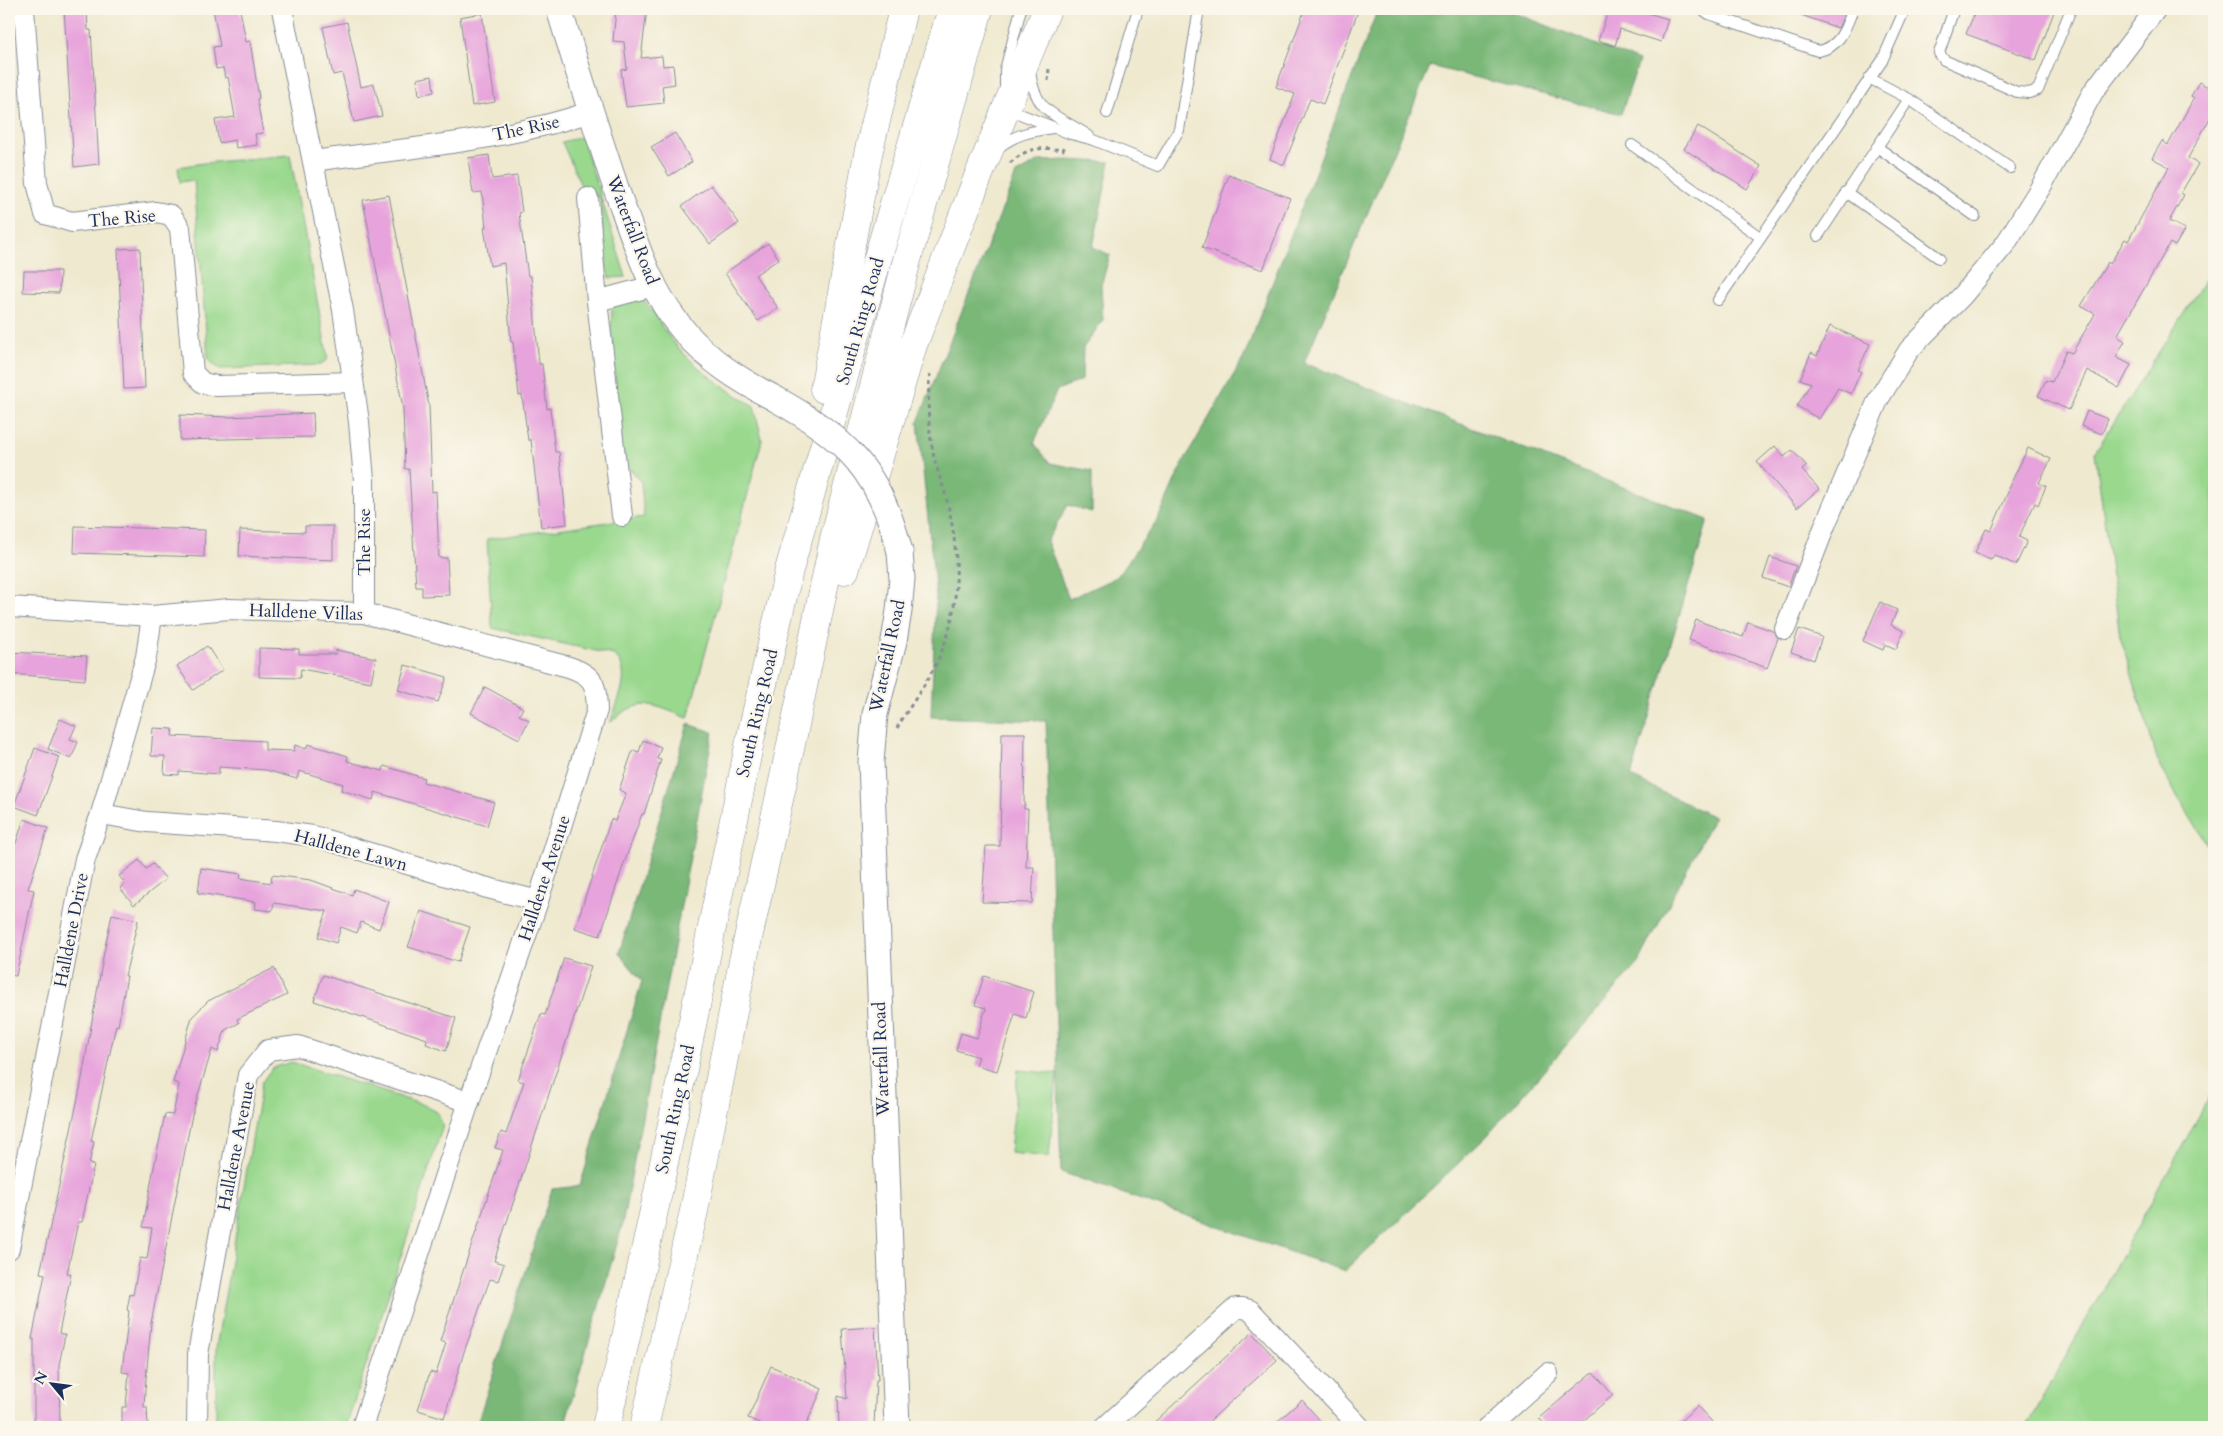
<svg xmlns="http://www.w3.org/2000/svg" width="2223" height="1436" font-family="Cardo,serif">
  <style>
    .green { fill: #99d88d; stroke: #5a8476 }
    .forest { fill: #7ab878; stroke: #4a746b }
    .building { fill: #e7a3db }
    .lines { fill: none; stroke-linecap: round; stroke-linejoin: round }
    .service-casing { stroke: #858c96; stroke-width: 12 }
    .minor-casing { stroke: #858c96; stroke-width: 22 }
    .tertiary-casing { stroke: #858c96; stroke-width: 27 }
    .trunk-casing { stroke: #858c96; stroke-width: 29 }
    .path { stroke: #858c96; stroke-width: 3; stroke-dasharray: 4 4; stroke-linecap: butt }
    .service { stroke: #fff; stroke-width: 10 }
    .minor { stroke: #fff; stroke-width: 20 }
    .tertiary { stroke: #fff; stroke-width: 25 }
    .trunk { stroke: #fff; stroke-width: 28 }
    .tertiary-bridge-casing { stroke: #858c96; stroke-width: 27; stroke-linecap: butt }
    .tertiary-bridge { stroke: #fff; stroke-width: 25 }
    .labels { text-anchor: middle; stroke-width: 4.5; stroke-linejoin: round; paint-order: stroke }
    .street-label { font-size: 18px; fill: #1b2f5e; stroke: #fbf7ec }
  </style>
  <rect width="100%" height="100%" fill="#fbf7ec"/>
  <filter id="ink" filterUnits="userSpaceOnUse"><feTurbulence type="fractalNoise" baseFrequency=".02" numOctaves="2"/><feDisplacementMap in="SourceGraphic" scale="10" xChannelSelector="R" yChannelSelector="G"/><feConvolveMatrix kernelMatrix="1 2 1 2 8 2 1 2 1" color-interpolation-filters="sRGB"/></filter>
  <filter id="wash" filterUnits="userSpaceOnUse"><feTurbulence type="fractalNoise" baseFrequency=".0096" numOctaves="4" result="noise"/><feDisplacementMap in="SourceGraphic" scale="20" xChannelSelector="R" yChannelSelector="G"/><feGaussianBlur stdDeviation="1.12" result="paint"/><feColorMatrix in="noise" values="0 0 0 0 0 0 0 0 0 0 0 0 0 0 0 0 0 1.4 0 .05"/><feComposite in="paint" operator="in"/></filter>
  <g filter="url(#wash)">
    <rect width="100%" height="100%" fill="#efe9cf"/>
    <g class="green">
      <polygon points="582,137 626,277 609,278 604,254 600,198 582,188 562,142"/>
      <polygon points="290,155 328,359 320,365 220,369 214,366 208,358 194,180 180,182 178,167 204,163"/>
      <polygon points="2214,266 2214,856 2160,768 2120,636 2095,452"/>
      <path d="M637,298C654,305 657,322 668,335C690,365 722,387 754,406L762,440L688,718C653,705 640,695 610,723C617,701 634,673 614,655L492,628L487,539L644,517L641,482L623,460L621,453L611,328L612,310L615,304Z"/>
      <polygon points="292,1062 424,1105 437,1112 443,1125 346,1427 216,1427 216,1348 262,1082 272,1068"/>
      <polygon points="1018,1070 1057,1074 1049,1157 1010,1153"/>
      <polygon points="2214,1089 2214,1427 2026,1427"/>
    </g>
    <g class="forest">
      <polygon points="1378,9 1504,9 1639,61 1621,114 1430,66 1304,363 1708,520 1631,777 1714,817 1639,962 1487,1136 1345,1271 1061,1172 1046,721 931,717 936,596 918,422 1016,174 1039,161 1068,160 1110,162 1093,247 1110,255 1101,285 1103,320 1083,348 1082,380 1057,390 1034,443 1050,463 1092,471 1092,512 1068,505 1047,541 1069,599 1117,577 1158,519 1184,461 1244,357"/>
      <polygon points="688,724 713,732 622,1226 564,1427 476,1427 552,1189 580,1186 642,981 619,953"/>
    </g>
    <g id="blocks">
      <g class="building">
        <polygon points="64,9 87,9 88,30 91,30 99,164 74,167"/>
        <polygon points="213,9 240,9 246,42 250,41 259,98 257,99 263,133 255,134 257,145 236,148 235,140 219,143 215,120 235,117 228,77 225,78 223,68 216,69 213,47 220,46"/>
        <polygon points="616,9 647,9 641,58 662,56 663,66 673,65 675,84 662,86 664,103 626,107 621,70 627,69 624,42 613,41"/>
        <polygon points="1305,9 1359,9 1323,104 1310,99 1284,165 1270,159 1295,94 1276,87"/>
        <polygon points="1609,9 1650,9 1648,13 1668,19 1661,42 1620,29 1615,46 1598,41"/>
        <polygon points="1790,9 1846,9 1838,28 1790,11"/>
        <polygon points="1976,9 2055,9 2036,60 1966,34"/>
        <polygon points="482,13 495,102 472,106 460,17"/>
        <polygon points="347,22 361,87 374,84 382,116 354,122 342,73 333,75 323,27"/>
        <polygon points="432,76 434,92 419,95 417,79"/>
        <polygon points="2199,82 2214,90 2214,111 2188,158 2198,164 2181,193 2184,195 2169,221 2185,229 2175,246 2170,243 2117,336 2125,341 2116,357 2131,365 2119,388 2087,370 2069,410 2038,396 2046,380 2052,382 2066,351 2072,353 2095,314 2081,306 2108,262 2110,264 2125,239 2128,241 2169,167 2152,158 2162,141 2168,145 2194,98 2191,96"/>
        <polygon points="1698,126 1761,166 1747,189 1684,149"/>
        <polygon points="675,133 692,162 669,176 651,147"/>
        <polygon points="489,155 492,179 517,176 522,212 519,213 528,276 531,276 539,364 542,364 547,409 550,408 555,452 559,452 567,524 541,527 531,440 528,440 522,395 519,396 513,342 511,342 504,263 490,266 484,227 486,227 482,192 473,193 468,158"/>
        <polygon points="1229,175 1290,198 1263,270 1202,248"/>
        <polygon points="711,185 739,223 710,244 682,206"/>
        <polygon points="389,195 429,406 432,492 436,491 439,558 447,558 449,595 422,596 422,587 416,587 409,469 405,469 403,408 363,200"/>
        <polygon points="768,243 779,259 755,275 778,308 758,321 725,273"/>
        <polygon points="140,248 145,388 124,389 118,249"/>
        <polygon points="24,271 60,271 59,293 23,292"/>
        <polygon points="1830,326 1870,344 1858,370 1861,371 1851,394 1838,388 1819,419 1797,406 1811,383 1800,379 1811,353 1817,356"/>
        <polygon points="2087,411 2108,419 2102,434 2081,426"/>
        <polygon points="313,413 314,437 180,440 180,415 228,417"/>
        <polygon points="1775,446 1784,457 1792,450 1807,466 1802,470 1819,489 1797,508 1757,462"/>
        <polygon points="2028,448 2051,459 2039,483 2046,486 2038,505 2035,503 2019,537 2027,541 2016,565 1994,555 1991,560 1975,553 1986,529 1991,531 2009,490 2008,489"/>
        <polygon points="75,526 205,530 204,557 74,553"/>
        <polygon points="305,526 333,526 333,560 239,556 240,530 305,532"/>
        <polygon points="1770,557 1796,566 1788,587 1763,578"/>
        <polygon points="1880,602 1897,610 1891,625 1904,631 1896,649 1885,644 1883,650 1863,641"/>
        <polygon points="1696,620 1743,637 1748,622 1773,631 1778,638 1767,668 1689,640"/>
        <polygon points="1799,629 1822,637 1814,660 1791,652"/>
        <polygon points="207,646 223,670 193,690 177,666"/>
        <polygon points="259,648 299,649 299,654 336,654 336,650 376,658 371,682 301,669 300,678 259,677"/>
        <polygon points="9,652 87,656 85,680 9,674"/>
        <polygon points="405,665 447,677 438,702 398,690"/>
        <polygon points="485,687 523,708 519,715 529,720 519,739 471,713"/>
        <polygon points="60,719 76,726 70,739 78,742 71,759 48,749"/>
        <polygon points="153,728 173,729 172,736 265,741 265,750 294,751 295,745 306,749 308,744 348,756 347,761 383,771 384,766 424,778 423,782 494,802 487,826 375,792 373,800 341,790 343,784 299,771 297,779 266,770 219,767 219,774 179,771 179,775 164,774 165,756 151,756"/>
        <polygon points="1002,733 1025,733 1024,809 1028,809 1026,867 1034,867 1032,903 982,902 986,846 1000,846"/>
        <polygon points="643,740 661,747 657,759 661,760 644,814 642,814 622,869 600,936 575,928 611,819 615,821 626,793 619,790 633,750 639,752"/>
        <polygon points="35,748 59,757 38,815 14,806"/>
        <polygon points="24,819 48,828 28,889 34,890 16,976 9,975 9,864"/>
        <polygon points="139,860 146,869 153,864 166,879 134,905 120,888 125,883 119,876"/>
        <polygon points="201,868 241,874 240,878 271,883 272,875 311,880 352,895 354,889 389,902 379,929 361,922 357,933 341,927 336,943 318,937 327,911 274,903 272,911 255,909 256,902 198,893"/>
        <polygon points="421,911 470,927 458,962 408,947"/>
        <polygon points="112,914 138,920 125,976 127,976 118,1026 116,1025 91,1141 94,1142 89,1164 94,1165 82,1222 78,1222 67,1273 71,1274 59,1333 65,1335 59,1365 60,1427 34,1427 34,1339 32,1339 45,1274 40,1273 81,1084 104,952"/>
        <polygon points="564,958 591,966 494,1261 504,1264 498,1281 490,1279 464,1352 444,1418 418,1410 430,1372 436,1374 446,1343 440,1341 503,1150 495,1148 501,1132 506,1134 524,1082 518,1080 541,1014 545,1015"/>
        <polygon points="274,968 287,995 237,1019 239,1023 225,1030 218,1052 212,1049 192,1115 151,1323 145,1390 144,1407 147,1407 148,1427 122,1427 122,1407 126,1407 129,1373 122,1372 129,1311 127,1310 130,1294 133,1295 140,1258 147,1259 152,1228 143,1227 152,1177 165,1114 173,1115 179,1084 173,1082 192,1017 208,1001"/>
        <polygon points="323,975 456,1018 446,1051 426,1044 427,1039 314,1001"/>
        <polygon points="984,976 1034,992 1026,1018 1015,1014 997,1071 976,1065 979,1057 956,1050 961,1033 977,1038 986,1008 975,1005"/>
        <polygon points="875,1327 878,1380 876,1380 874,1427 839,1427 838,1396 847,1399 842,1329"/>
        <polygon points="1252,1333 1277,1360 1203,1427 1149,1427"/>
        <polygon points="771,1366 822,1389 805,1427 768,1427 748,1418"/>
        <polygon points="1593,1372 1613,1395 1576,1427 1547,1427 1539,1418"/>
        <polygon points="1302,1400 1326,1427 1271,1427"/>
        <polygon points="1697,1406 1717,1427 1674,1427"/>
      </g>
    </g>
  </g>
  <g filter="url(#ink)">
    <use href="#blocks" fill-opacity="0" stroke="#858c96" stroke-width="1"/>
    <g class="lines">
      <g class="service-casing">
        <g id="service">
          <path d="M1702,9L1709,14L1818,51C1840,48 1846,27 1853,9"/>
          <polyline points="1954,9 1939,53 1944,60 2017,92 2029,93 2038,90 2071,9"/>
          <path d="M1030,70C1034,114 1058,115 1089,136"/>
          <polyline points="1869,78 1909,99 2010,168"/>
          <polyline points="1005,88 1005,70 1021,9"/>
          <polyline points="1007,109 1071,134 1094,140 1158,166 1179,130 1199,9"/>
          <polyline points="1107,113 1138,9"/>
          <polyline points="1632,145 1760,237"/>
          <polyline points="1877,147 1975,216"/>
          <path d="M998,148C1015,134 1032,131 1053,128"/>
          <polyline points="1846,192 1939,258"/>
          <polyline points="1818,236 1909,99"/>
          <polyline points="1718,300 1882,61 1905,9"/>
        </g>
      </g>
      <g class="minor-casing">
        <g id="minor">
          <polyline points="24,9 37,183 45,214 72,222 156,212 171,215 180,228 193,373 203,383 216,386 353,382"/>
          <polyline points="282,9 343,310 359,422 364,480 364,613"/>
          <path d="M313,161C405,148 502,142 590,112"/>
          <polyline points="588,198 597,301 622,516"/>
          <polyline points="597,301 653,286"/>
          <path d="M9,607L152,616L229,609L364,613L569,667C595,676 596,684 597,710L538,901L469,1102L362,1427"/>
          <polyline points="1785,629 1826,523 1878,400 1909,350 1963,295 2006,243 2042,185 2093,92 2156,9"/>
          <polyline points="101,814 147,822 276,831 313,836 484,887 538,901"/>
          <polyline points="9,1249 85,859 101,814 146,657 152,616"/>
          <polyline points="197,1427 198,1354 248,1075 268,1050 298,1046 469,1102"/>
          <polyline points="1105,1427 1236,1308 1243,1308 1250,1310 1360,1427"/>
          <polyline points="1488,1427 1548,1373"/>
        </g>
      </g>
      <g class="tertiary-casing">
        <g id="tertiary">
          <path d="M559,9C578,71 597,132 618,194C635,241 650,292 683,330C709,361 739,380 774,398"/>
          <polyline points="897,1427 871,762 875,714 894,641 899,611 902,579 900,552"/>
        </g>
      </g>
      <g class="trunk-casing">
        <g id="trunk">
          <polyline points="824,389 868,154 903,9"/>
          <polyline points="845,570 913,345 978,177 1047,9"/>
          <polyline points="606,1427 657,1197 751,736 789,570 879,254 952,9"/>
          <polyline points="644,1427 694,1211 743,961 786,768 834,539 907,260 979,9"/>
        </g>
      </g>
      <g class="path">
        <polyline points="1048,81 1049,68"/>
        <path d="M1010,163C1028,147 1041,147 1063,150L1065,146"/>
        <path d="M897,728C912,702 932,677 943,648C961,602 959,548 947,501C944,486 937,472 934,457C928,429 927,402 930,374"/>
      </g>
      <use href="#service" class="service"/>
      <use href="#minor" class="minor"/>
      <use href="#tertiary" class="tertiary"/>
      <use href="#trunk" class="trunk"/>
      <g class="tertiary-bridge-casing">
        <path id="tertiary-bridge" d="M774,398C846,438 880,471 900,552"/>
      </g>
      <use href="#tertiary-bridge" class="tertiary-bridge"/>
    </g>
  </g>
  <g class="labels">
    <g class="street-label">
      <text transform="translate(526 128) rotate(-12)" y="6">The Rise</text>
      <text transform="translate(122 218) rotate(-5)" y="6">The Rise</text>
      <text transform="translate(633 230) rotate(69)" y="6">Waterfall Road</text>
      <text transform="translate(860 321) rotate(-74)" y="6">South Ring Road</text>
      <text transform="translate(364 542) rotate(-90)" y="6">The Rise</text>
      <text transform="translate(306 612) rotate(2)" y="6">Halldene Villas</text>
      <text transform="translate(887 656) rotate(-78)" y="6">Waterfall Road</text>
      <text transform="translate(757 713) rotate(-77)" y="6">South Ring Road</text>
      <text transform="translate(351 850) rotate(15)" y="6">Halldene Lawn</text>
      <text transform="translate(544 878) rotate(-72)" y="6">Halldene Avenue</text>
      <text transform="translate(71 930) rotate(-79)" y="6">Halldene Drive</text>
      <text transform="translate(881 1059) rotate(-92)" y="6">Waterfall Road</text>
      <text transform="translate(675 1109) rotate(-78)" y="6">South Ring Road</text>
      <text transform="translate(236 1146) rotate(-79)" y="6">Halldene Avenue</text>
    </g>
  </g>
  <rect width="2223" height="1436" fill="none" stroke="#fbf7ec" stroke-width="30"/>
  <g transform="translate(52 1384) rotate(299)" stroke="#fbf7ec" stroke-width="4" paint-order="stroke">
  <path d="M0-4L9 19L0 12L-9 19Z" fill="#1b2f5e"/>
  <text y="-8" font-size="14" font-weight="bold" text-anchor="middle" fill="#1b2f5e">N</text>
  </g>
</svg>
